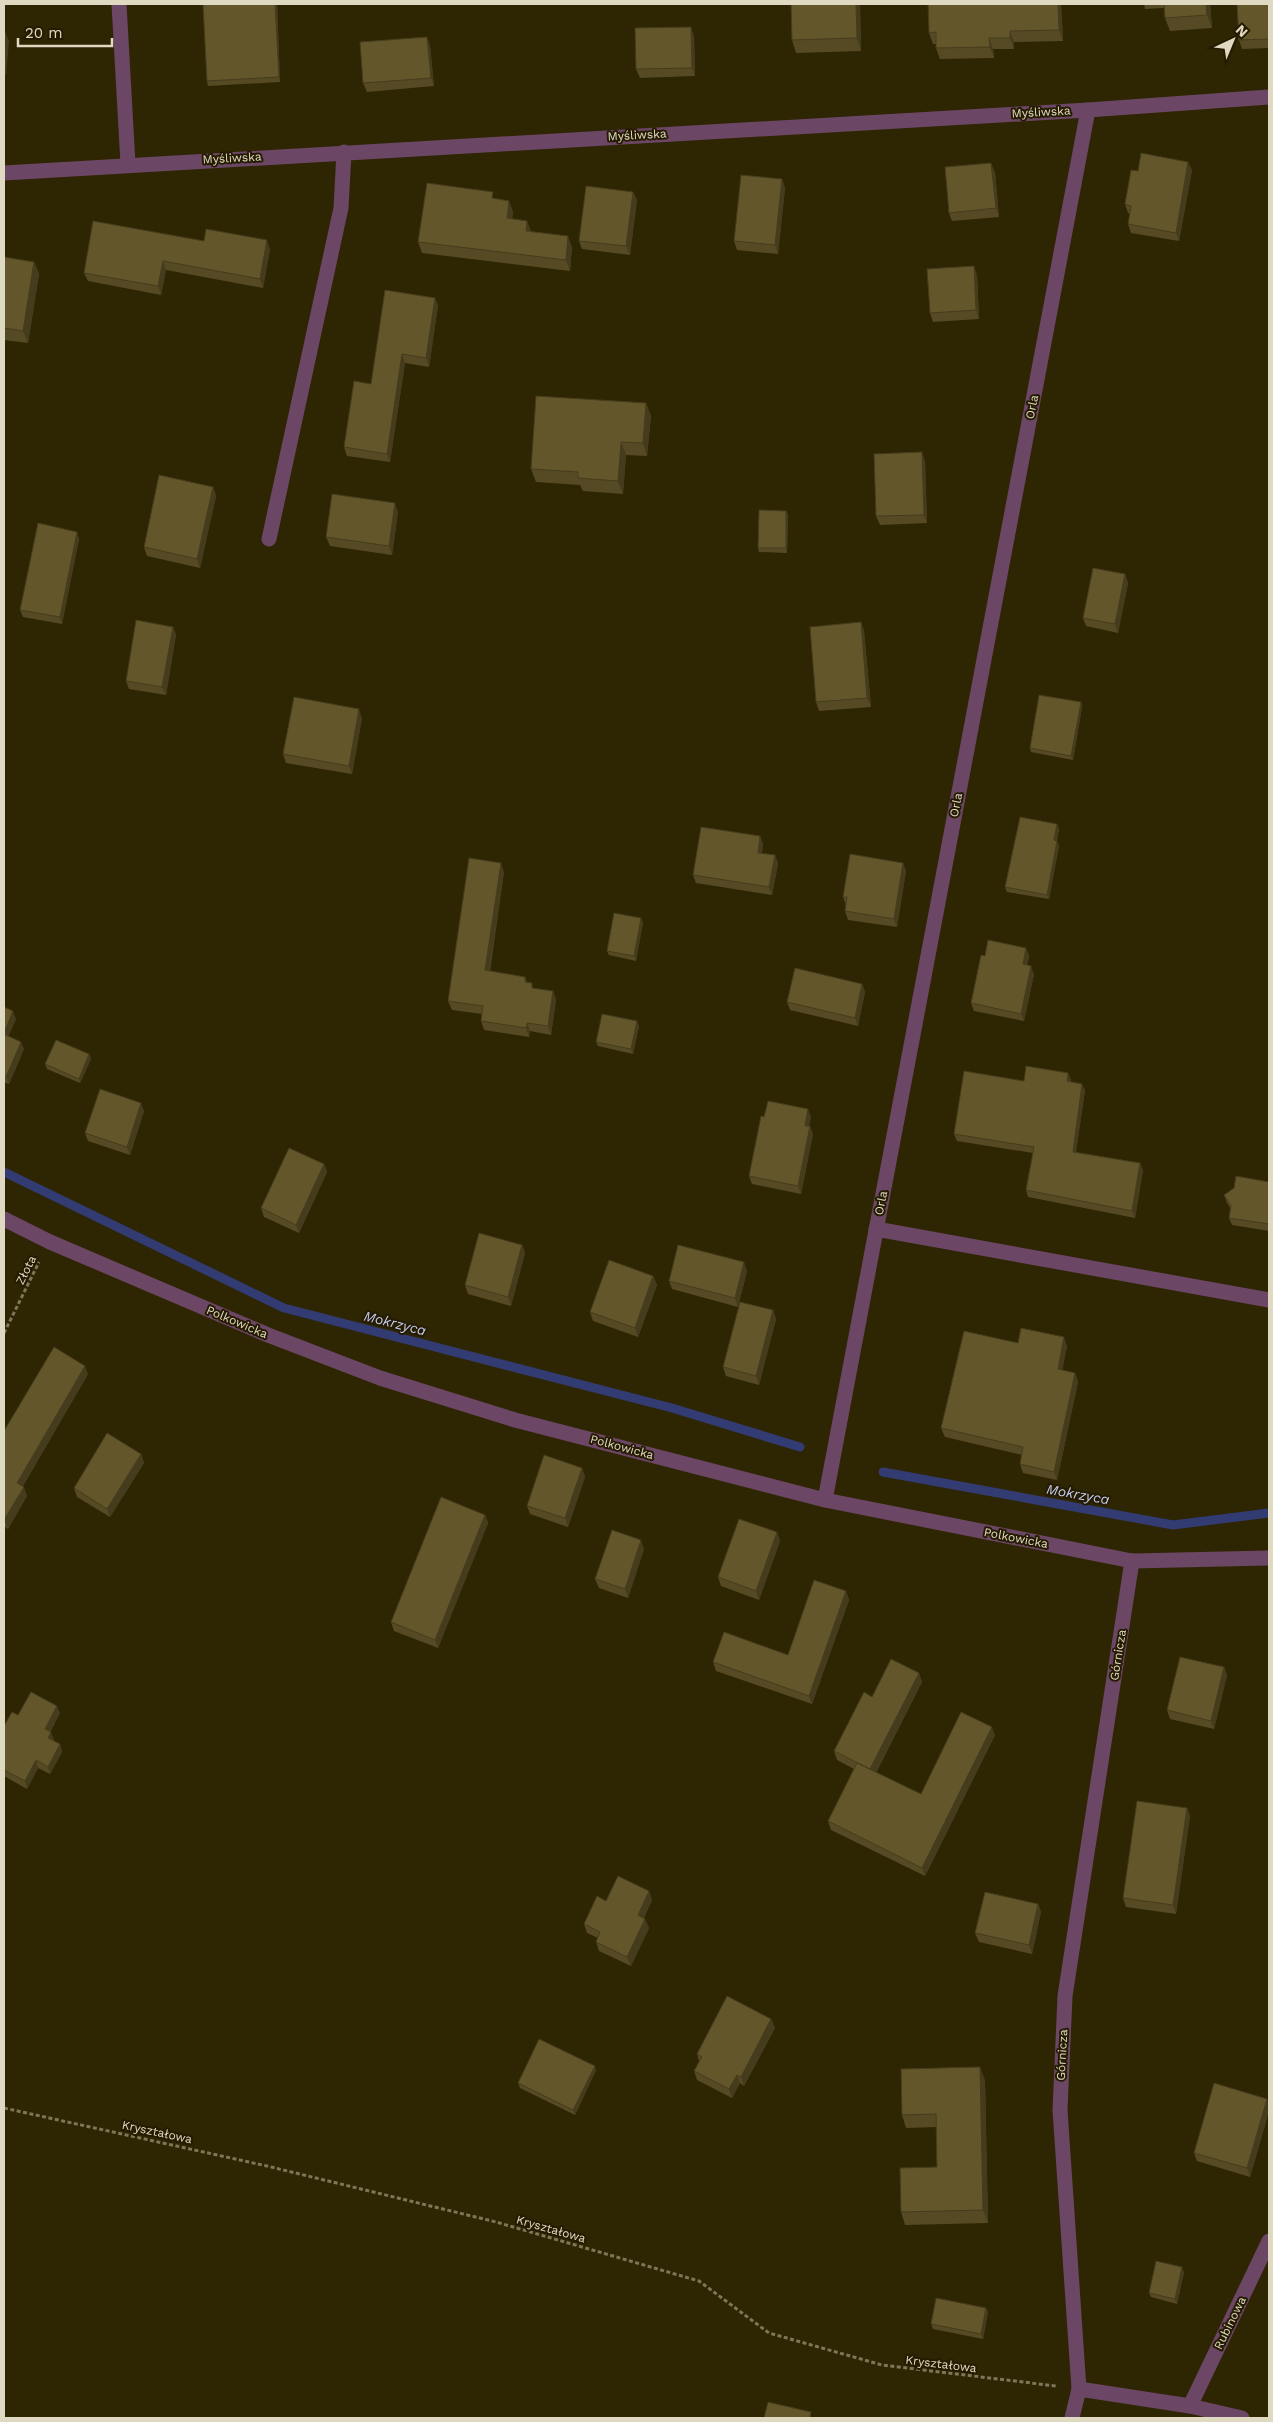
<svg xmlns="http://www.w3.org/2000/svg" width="1273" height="2422" font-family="'Work Sans',sans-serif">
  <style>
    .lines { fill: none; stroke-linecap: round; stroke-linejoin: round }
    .stream { stroke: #323b72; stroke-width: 9 }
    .path { stroke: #7e7658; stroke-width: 3; stroke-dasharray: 4 2.5; stroke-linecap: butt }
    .minor { stroke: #6c4665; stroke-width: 15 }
    .wall { fill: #554a24 }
    .shaded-wall { fill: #453c1d }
    .building { fill: #63562a; stroke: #453c1d }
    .labels { text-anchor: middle; stroke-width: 4; stroke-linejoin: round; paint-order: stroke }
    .street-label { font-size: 12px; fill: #e0d9c2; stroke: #241b00 }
    .water-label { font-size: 14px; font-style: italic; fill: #c5cef1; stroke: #241b00 }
  </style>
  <rect width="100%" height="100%" fill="#2e2502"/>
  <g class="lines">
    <g class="stream">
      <polyline points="4,1172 284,1308 672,1408 800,1447"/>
      <polyline points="883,1472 1173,1525 1269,1513"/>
    </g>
    <g class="path">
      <polyline points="4,1333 39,1262"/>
      <polyline points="4,2108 267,2166 496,2222 699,2281 769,2333 882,2365 1056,2386"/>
    </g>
    <g class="minor">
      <polyline points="119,4 128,164"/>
      <polyline points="4,173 1088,110 1269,97"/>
      <polyline points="269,539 341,208 344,152"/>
      <polyline points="4,1219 50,1242 268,1335 380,1378 515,1420 825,1500 1132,1561 1269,1558"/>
      <polyline points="876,1229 1269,1300"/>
      <polyline points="825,1500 1088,110"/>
      <polyline points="1079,2389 1190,2406 1242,2418"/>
      <polyline points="1190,2406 1269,2241"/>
      <polyline points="1072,2418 1079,2389 1060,2110 1065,1996 1132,1561"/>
    </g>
  </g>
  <g class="wall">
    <polygon points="203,4 277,4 280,82 208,86 207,81"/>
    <polygon points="860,4 861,51 796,53 792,40"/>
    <polygon points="1061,4 1063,41 1014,42 1014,49 993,49 994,58 940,59 936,48 936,44 933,44 929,33"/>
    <polygon points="1144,4 1210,4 1212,28 1170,31 1165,18 1164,8 1145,9"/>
    <polygon points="1269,4 1269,48 1242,49 1239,40"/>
    <polygon points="694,36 695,76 640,78 636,69"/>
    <polygon points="427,37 430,46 434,86 367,92 363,83"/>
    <polygon points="1192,170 1179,241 1131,233 1128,224 1130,213 1128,213 1125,204"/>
    <polygon points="995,172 999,217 952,221 949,213"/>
    <polygon points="782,179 785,188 778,254 737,250 734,241"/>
    <polygon points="633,192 637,200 630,255 582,249 579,241"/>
    <polygon points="495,199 509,201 513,212 512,219 531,231 572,247 570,271 422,253 418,242"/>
    <polygon points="204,241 270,249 263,288 166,270 161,295 88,281 84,273"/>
    <polygon points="4,257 34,262 39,274 28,343 4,340"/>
    <polygon points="977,275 979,319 933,322 930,313"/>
    <polygon points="435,298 438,306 429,367 405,363 390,462 347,456 344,447 371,384"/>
    <polygon points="646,403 651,416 647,456 626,455 623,494 583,491 580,485 536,482 531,469"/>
    <polygon points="925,461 927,523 880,525 876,516"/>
    <polygon points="213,487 216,496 200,568 147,556 144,547"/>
    <polygon points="786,511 788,515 787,553 759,552 758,548"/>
    <polygon points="398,512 392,555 330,546 326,537"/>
    <polygon points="77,532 79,539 62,624 23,617 20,610"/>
    <polygon points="1125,574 1128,583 1118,633 1086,626 1083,618"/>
    <polygon points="861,622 864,631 871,707 819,711 816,702"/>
    <polygon points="173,627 176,635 166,695 129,689 126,681"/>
    <polygon points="1081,702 1082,707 1073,760 1031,752 1030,748"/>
    <polygon points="362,718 352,774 286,763 283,754"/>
    <polygon points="1057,824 1059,829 1057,841 1059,846 1049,899 1007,892 1005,887"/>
    <polygon points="760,836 763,844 762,853 775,855 778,864 772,895 696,883 693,875"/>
    <polygon points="903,863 906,871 897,927 848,920 845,911 846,905 843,897"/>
    <polygon points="504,872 490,971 525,977 527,982 534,989 553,991 556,1000 551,1035 530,1031 529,1037 484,1030 481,1021 482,1014 452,1010 448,1001"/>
    <polygon points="643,922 636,961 609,955 607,951"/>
    <polygon points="1026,948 1029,956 1027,965 1034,974 1024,1021 974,1011 971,1003 985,956"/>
    <polygon points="862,984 865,992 858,1026 790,1010 787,1002"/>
    <polygon points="4,1007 16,1019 8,1036 24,1049 9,1084 4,1082"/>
    <polygon points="637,1021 639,1026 633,1054 598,1046 596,1042"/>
    <polygon points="89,1054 91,1059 80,1083 47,1069 45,1064"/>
    <polygon points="1068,1073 1071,1080 1070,1082 1085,1090 1076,1152 1140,1163 1143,1170 1135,1218 1028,1197 1026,1190 1033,1153 957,1141 954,1134 1024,1081"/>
    <polygon points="144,1111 130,1155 88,1141 85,1133"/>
    <polygon points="764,1117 811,1117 809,1126 813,1134 801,1194 752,1184 749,1176"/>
    <polygon points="324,1164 327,1172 299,1233 264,1217 261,1208"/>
    <polygon points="1269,1182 1269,1231 1232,1225 1229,1218 1231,1209 1227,1203 1224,1195"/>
    <polygon points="522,1245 525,1253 511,1306 468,1294 465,1285"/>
    <polygon points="747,1271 738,1307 672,1289 669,1281"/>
    <polygon points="653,1276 657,1285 638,1337 593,1321 590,1312"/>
    <polygon points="773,1310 776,1319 759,1385 726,1376 723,1367"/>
    <polygon points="1018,1343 1067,1346 1062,1370 1075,1373 1078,1382 1057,1480 1023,1473 1020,1464 1022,1455 945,1437 941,1428"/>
    <polygon points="88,1374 23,1486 27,1496 8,1529 4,1526 4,1431"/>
    <polygon points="141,1454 144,1463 110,1517 77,1497 74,1488"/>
    <polygon points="582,1468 585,1477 568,1527 530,1514 527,1506"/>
    <polygon points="485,1515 488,1523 438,1648 394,1631 391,1622"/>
    <polygon points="777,1532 780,1541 759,1600 721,1586 718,1577"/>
    <polygon points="644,1549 628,1598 599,1588 595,1579"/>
    <polygon points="846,1591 849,1600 812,1704 716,1671 713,1662 788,1655"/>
    <polygon points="1224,1667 1227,1675 1214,1729 1170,1719 1167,1710"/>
    <polygon points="919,1673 922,1682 876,1773 921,1794 995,1735 925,1876 831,1830 828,1821 854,1769 837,1760 834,1751 872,1697"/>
    <polygon points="60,1713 50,1732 54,1740 53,1741 60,1744 62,1752 50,1774 38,1768 27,1789 4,1776 4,1726 18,1715"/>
    <polygon points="1187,1808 1190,1816 1176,1914 1126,1907 1123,1898"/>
    <polygon points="649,1891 652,1900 644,1918 649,1928 631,1966 599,1951 596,1942 598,1938 587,1933 584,1924 606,1901"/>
    <polygon points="1038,1904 1041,1912 1032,1954 979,1942 975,1933"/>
    <polygon points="771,2019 775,2028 744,2086 740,2083 732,2098 697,2080 694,2071 699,2061 697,2054"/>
    <polygon points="596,2070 575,2115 520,2088 518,2083"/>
    <polygon points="985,2080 988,2223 905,2225 901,2212 937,2167 936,2127 906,2128 902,2115"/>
    <polygon points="1267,2099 1269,2105 1269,2111 1250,2177 1197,2161 1194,2153"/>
    <polygon points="1184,2272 1177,2304 1151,2297 1149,2293"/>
    <polygon points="986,2308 988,2312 983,2339 933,2329 931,2324"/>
  </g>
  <g class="shaded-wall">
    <polygon points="275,4 277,4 280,82 279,77"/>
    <polygon points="856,4 860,4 861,51 857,38"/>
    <polygon points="1058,4 1061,4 1063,41 1059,30"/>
    <polygon points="1206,4 1210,4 1212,28 1207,15"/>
    <polygon points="691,27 694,36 695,76 692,68"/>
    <polygon points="1010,31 1014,42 1014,49 1010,38"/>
    <polygon points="5,32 9,41 6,76 4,71 4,51"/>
    <polygon points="427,37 430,46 434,86 431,78"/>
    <polygon points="989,38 993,49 994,58 990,47"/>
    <polygon points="1188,162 1192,170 1179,241 1176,233"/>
    <polygon points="991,163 995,172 999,217 996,208"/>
    <polygon points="782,179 785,188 778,254 775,245"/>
    <polygon points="633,192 637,200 630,255 626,246"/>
    <polygon points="509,201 513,212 511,229 507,218"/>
    <polygon points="527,221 531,231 526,231"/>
    <polygon points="568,236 572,247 570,271 566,260"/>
    <polygon points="267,240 270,249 263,288 260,279"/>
    <polygon points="163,261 166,270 161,295 158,286"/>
    <polygon points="34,262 39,274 28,343 23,331"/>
    <polygon points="974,266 977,275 979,319 976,310"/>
    <polygon points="435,298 438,306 429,367 426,358"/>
    <polygon points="402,354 405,363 390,462 387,454"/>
    <polygon points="646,403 651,416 647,456 643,443"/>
    <polygon points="621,442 626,455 623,494 618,481"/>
    <polygon points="922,452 925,461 927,523 924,515"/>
    <polygon points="213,487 216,496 200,568 197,559"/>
    <polygon points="395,503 398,512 392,555 389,546"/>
    <polygon points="786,511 788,515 787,553 786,548"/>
    <polygon points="77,532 79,539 62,624 60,617"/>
    <polygon points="1125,574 1128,583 1118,633 1115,624"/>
    <polygon points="861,622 864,631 871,707 867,698"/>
    <polygon points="173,627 176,635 166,695 162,687"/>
    <polygon points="1081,702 1082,707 1073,760 1071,756"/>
    <polygon points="359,709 362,718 352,774 349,766"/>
    <polygon points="1057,824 1059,829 1056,845 1054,840"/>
    <polygon points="760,836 763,844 761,861 758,853"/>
    <polygon points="1057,841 1059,846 1049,899 1047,895"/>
    <polygon points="775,855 778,864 772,895 769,887"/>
    <polygon points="501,863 504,872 488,979 485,970"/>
    <polygon points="903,863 906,871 897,927 894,919"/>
    <polygon points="641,918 643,922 636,961 634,956"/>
    <polygon points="1026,948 1029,956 1026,972 1023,964"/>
    <polygon points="1031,966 1034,974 1024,1021 1021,1014"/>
    <polygon points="862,984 865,992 858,1026 855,1018"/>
    <polygon points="553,991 556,1000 551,1035 548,1026"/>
    <polygon points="13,1011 16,1019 6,1042 4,1033"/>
    <polygon points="637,1021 639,1026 633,1054 631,1049"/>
    <polygon points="527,1023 530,1031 529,1037 526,1028"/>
    <polygon points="21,1042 24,1049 9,1084 6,1077"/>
    <polygon points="89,1054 91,1059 80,1083 79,1079"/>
    <polygon points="1068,1073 1071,1080 1069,1088 1067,1081"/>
    <polygon points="1082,1084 1085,1090 1075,1159 1073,1152"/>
    <polygon points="141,1103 144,1111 130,1155 127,1147"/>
    <polygon points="808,1109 811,1117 807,1133 805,1126"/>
    <polygon points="810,1126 813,1134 801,1194 798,1186"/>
    <polygon points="1140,1163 1143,1170 1135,1218 1132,1211"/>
    <polygon points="324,1164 327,1172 299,1233 296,1225"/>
    <polygon points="522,1245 525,1253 511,1306 508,1297"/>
    <polygon points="744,1262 747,1271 738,1307 735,1298"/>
    <polygon points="653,1276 657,1285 638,1337 635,1328"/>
    <polygon points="773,1310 776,1319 759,1385 756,1376"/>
    <polygon points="1064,1337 1067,1346 1061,1378 1058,1369"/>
    <polygon points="85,1366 88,1374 20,1491 17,1483"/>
    <polygon points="1075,1373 1078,1382 1057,1480 1054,1472"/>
    <polygon points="141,1454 144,1463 110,1517 107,1509"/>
    <polygon points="582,1468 585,1477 568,1527 565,1518"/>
    <polygon points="24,1487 27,1496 8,1529 4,1520"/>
    <polygon points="485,1515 488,1523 438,1648 435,1640"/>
    <polygon points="777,1532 780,1541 759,1600 756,1591"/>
    <polygon points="641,1540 644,1549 628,1598 625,1589"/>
    <polygon points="846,1591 849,1600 812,1704 809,1696"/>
    <polygon points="1224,1667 1227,1675 1214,1729 1211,1721"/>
    <polygon points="919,1673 922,1682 873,1778 870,1769"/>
    <polygon points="57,1706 60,1713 48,1737 45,1729"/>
    <polygon points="992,1727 995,1735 925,1876 922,1868"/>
    <polygon points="51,1732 54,1740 50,1746 48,1738"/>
    <polygon points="60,1744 62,1752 50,1774 48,1767"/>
    <polygon points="36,1760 38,1768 27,1789 25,1781"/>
    <polygon points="1187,1808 1190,1816 1176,1914 1173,1905"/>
    <polygon points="649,1891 652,1900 641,1924 638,1915"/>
    <polygon points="1038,1904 1041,1912 1032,1954 1029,1945"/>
    <polygon points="645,1919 649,1928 631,1966 627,1957"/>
    <polygon points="771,2019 775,2028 744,2086 741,2077"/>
    <polygon points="595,2066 596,2070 575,2115 573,2110"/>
    <polygon points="980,2067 985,2080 988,2223 983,2210"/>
    <polygon points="737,2075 740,2083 732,2098 729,2089"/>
    <polygon points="1267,2099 1269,2105 1269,2111 1250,2177 1247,2168"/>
    <polygon points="1182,2267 1184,2272 1177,2304 1175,2299"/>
    <polygon points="986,2308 988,2312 983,2339 981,2334"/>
  </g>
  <g class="building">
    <polygon points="203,4 275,4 279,77 207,81"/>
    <polygon points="791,4 856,4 857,38 792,40"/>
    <polygon points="928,4 1058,4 1059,30 1010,31 1010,38 989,38 990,47 936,48 936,32 929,33"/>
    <polygon points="1164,4 1206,4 1207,15 1165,18"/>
    <polygon points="1237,4 1269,4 1269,39 1239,40"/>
    <polygon points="691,27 692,68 636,69 635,28"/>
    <polygon points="4,32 5,32 4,51"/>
    <polygon points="427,37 431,78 363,83 360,42"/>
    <polygon points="1141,153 1188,162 1176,233 1128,224 1131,206 1125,204 1131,170 1138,171"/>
    <polygon points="991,163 996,208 949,213 945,167"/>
    <polygon points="741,175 782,179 775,245 734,241"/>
    <polygon points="427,183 493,192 492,198 509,201 507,218 527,221 526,231 568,236 566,260 418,242"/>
    <polygon points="586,186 633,192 626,246 579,241"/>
    <polygon points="93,221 204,241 206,229 267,240 260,279 163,261 158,286 84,273"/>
    <polygon points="4,257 34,262 23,331 4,328"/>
    <polygon points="974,266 976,310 930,313 927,269"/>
    <polygon points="385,290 435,298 426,358 402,354 387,454 344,447 354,381 371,384"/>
    <polygon points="536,396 646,403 643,443 621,442 618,481 578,478 578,472 531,469"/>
    <polygon points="922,452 924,515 876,516 874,454"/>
    <polygon points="159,475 213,487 197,559 144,547"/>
    <polygon points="332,494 395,503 389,546 326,537"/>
    <polygon points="759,510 786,511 786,548 758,548"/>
    <polygon points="38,523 77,532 60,617 20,610"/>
    <polygon points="1093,568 1125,574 1115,624 1083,618"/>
    <polygon points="136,620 173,627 162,687 126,681"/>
    <polygon points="861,622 867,698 816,702 810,627"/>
    <polygon points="1039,695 1081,702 1071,756 1030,748"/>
    <polygon points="294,697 359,709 349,766 283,754"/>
    <polygon points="1020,817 1057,824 1054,840 1057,841 1047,895 1005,887"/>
    <polygon points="701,827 760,836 758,853 775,855 769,887 693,875"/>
    <polygon points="850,854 903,863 894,919 845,911 847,897 843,897"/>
    <polygon points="469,858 501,863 485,970 525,977 525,982 532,983 532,988 553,991 548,1026 527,1023 526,1028 481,1021 483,1006 448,1001"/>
    <polygon points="614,913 641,918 634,956 607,951"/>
    <polygon points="988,940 1026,948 1023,964 1031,966 1021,1014 971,1003 981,955 985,956"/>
    <polygon points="795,968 862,984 855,1018 787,1002"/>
    <polygon points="4,1007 13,1011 4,1033"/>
    <polygon points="602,1014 637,1021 631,1049 596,1042"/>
    <polygon points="4,1034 21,1042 6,1077 4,1076"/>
    <polygon points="56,1040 89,1054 79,1079 45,1064"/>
    <polygon points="1026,1066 1068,1073 1067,1081 1082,1084 1073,1152 1140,1163 1132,1211 1026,1190 1034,1147 954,1134 964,1071 1024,1081"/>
    <polygon points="100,1089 141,1103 127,1147 85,1133"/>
    <polygon points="768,1101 808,1109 805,1126 810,1126 798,1186 749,1176 761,1116 764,1117"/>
    <polygon points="289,1148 324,1164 296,1225 261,1208"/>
    <polygon points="1236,1176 1269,1182 1269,1224 1229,1218 1231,1206 1224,1195 1234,1188"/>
    <polygon points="479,1233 522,1245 508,1297 465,1285"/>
    <polygon points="678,1245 744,1262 735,1298 669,1281"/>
    <polygon points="609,1260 653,1276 635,1328 590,1312"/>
    <polygon points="740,1302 773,1310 756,1376 723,1367"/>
    <polygon points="1021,1328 1064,1337 1058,1369 1075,1373 1054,1472 1020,1464 1023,1447 941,1428 964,1331 1018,1343"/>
    <polygon points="54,1347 85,1366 17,1483 24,1487 4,1520 4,1431"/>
    <polygon points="107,1433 141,1454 107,1509 74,1488"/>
    <polygon points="544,1455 582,1468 565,1518 527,1506"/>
    <polygon points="441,1497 485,1515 435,1640 391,1622"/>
    <polygon points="739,1519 777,1532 756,1591 718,1577"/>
    <polygon points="612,1530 641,1540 625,1589 595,1579"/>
    <polygon points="814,1580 846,1591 809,1696 713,1662 724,1632 788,1655"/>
    <polygon points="1180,1657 1224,1667 1211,1721 1167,1710"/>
    <polygon points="891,1659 919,1673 870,1769 834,1751 864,1692 872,1697"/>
    <polygon points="31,1692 57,1706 45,1729 51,1732 48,1738 60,1744 48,1767 36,1760 25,1781 4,1770 4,1726 12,1712 18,1715"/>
    <polygon points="961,1712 992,1727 922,1868 828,1821 857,1763 921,1794"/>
    <polygon points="1137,1801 1187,1808 1173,1905 1123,1898"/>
    <polygon points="618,1876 649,1891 638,1915 645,1919 627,1957 596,1942 600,1932 584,1924 597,1896 606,1901"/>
    <polygon points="985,1892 1038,1904 1029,1945 975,1933"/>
    <polygon points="727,1996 771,2019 741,2077 737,2075 729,2089 694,2071 702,2057 697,2054"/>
    <polygon points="539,2039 595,2066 573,2110 518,2083"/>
    <polygon points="980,2067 983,2210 901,2212 900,2168 937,2167 936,2114 902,2115 901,2069"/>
    <polygon points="1214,2083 1267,2099 1247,2168 1194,2153"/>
    <polygon points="1156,2261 1182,2267 1175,2299 1149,2293"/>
    <polygon points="936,2298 986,2308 981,2334 931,2324"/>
    <polygon points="768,2402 811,2412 810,2418 764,2418"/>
  </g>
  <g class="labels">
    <g class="street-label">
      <text transform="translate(1041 112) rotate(-3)" y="4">Myśliwska</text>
      <text transform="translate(637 135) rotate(-3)" y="4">Myśliwska</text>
      <text transform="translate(232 158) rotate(-3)" y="4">Myśliwska</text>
      <text transform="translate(1032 407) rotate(-79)" y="4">Orla</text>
      <text transform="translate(956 805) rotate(-79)" y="4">Orla</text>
      <text transform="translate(881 1203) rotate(-79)" y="4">Orla</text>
      <text transform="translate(26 1270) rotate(-63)" y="4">Złota</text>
      <text transform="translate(237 1322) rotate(23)" y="4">Polkowicka</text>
      <text transform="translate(622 1447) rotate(15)" y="4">Polkowicka</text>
      <text transform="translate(1016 1538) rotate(11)" y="4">Polkowicka</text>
      <text transform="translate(1118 1655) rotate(-81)" y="4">Górnicza</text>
      <text transform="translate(1062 2055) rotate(-87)" y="4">Górnicza</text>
      <text transform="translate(157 2132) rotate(12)" y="4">Kryształowa</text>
      <text transform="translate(551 2229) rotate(16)" y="4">Kryształowa</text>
      <text transform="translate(1230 2323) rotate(-64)" y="4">Rubinowa</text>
      <text transform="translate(941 2364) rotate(7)" y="4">Kryształowa</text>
    </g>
    <g class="water-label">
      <text transform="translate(395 1323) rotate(14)" y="5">Mokrzyca</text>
      <text transform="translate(1078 1494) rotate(10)" y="5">Mokrzyca</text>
    </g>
  </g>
  <rect width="1273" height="2422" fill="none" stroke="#e0d9c2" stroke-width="10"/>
  <g transform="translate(1233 40) rotate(44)" stroke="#241b00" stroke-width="4" paint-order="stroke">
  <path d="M0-4L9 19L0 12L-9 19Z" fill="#e0d9c2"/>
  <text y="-8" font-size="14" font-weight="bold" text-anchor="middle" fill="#e0d9c2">N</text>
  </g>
  <path d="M18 38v8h94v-8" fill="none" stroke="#e0d9c2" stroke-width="2.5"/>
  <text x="25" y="38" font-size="15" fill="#e0d9c2" stroke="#241b00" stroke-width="4" paint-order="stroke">20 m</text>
</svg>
